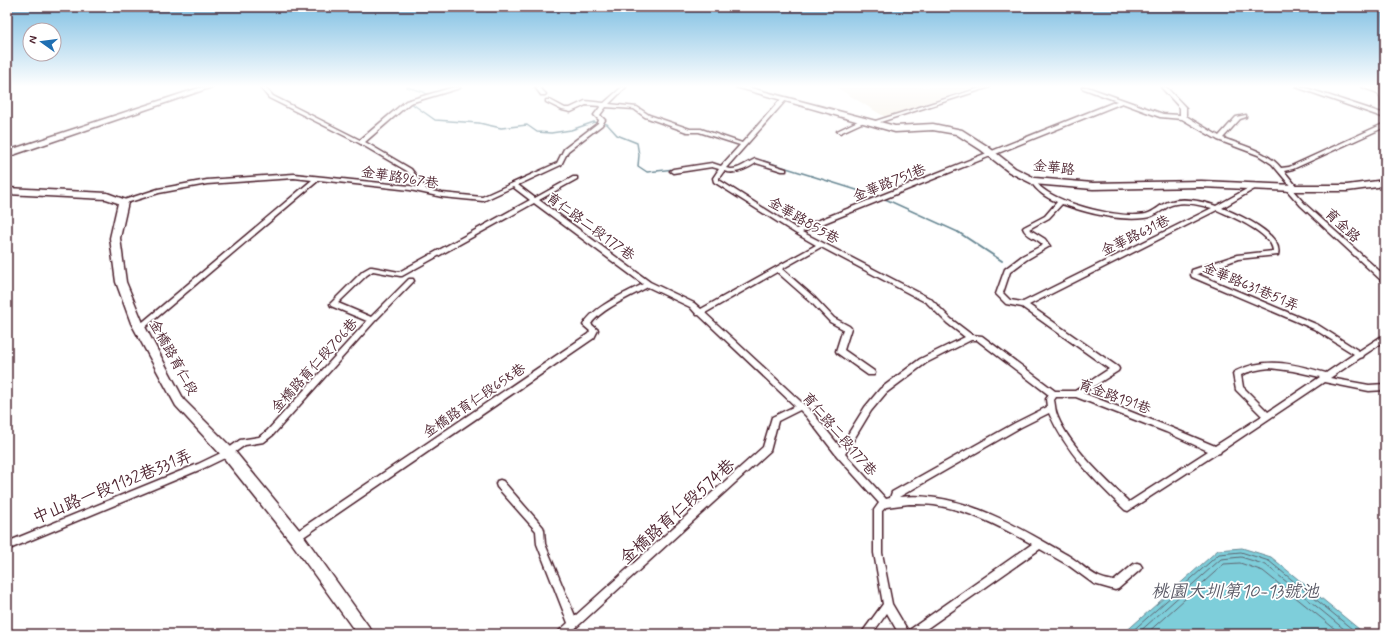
<svg xmlns="http://www.w3.org/2000/svg" width="1392" height="641" font-family="Mynerve,'LXGW WenKai TC',sans-serif">
  <style>
    .built { fill: #f3eadc }
    .water { fill: #7eceda; stroke: #698894 }
    .lines { fill: none; stroke-linecap: round; stroke-linejoin: round }
    .shore { stroke: #5f6571; stroke-width: 1 }
    .stream-far1 { stroke: #698894; stroke-width: 1.5 }
    .stream { stroke: #698894; stroke-width: 2 }
    .street-casing { stroke: #4a1f2b; stroke-width: 3 }
    .secondary-casing { stroke: #4a1f2b; stroke-width: 3 }
    .street { fill: #fff; fill-rule: evenodd }
    .secondary { fill: #fff; fill-rule: evenodd }
    .labels { text-anchor: middle; stroke-width: 3.5; stroke-linejoin: round; paint-order: stroke }
    .street-label { font-size: 14px; fill: #4a1f2b; stroke: #fff }
    .near-street-label { font-size: 17px; fill: #4a1f2b; stroke: #fff }
    .near-water-label { font-size: 18px; font-style: italic; fill: #5c5c68; stroke: #fff }
  </style>
  <rect width="100%" height="100%" fill="#fff"/>
  <filter id="ink" filterUnits="userSpaceOnUse"><feTurbulence type="fractalNoise" baseFrequency=".025" numOctaves="2"/><feDisplacementMap in="SourceGraphic" scale="8" xChannelSelector="R" yChannelSelector="G"/><feConvolveMatrix kernelMatrix="1 2 1 2 8 2 1 2 1" color-interpolation-filters="sRGB"/></filter>
  <g filter="url(#ink)">
    <polygon class="built" points="836,87 974,87 885,117"/>
    <polygon class="water" points="1242,548 1271,557 1365,634 1123,634 1218,550"/>
    <g class="lines">
      <g class="shore">
        <polyline points="1129,634 1219,554 1241,552 1269,561 1358,634"/>
        <polyline points="1137,634 1221,559 1241,557 1266,565 1350,634"/>
        <polyline points="1146,634 1224,564 1240,563 1263,571 1341,634"/>
      </g>
      <g class="stream-far1">
        <polyline points="407,87 424,92 429,96 411,103 435,120 479,123 501,128 527,125 537,132 551,133 571,130 594,122 607,124 617,135 637,143 639,155 638,166 647,172 675,169"/>
        <polyline points="759,161 764,161 879,197"/>
        <polyline points="691,166 708,164"/>
        <polyline points="883,198 960,233"/>
      </g>
      <polyline class="stream" points="958,232 1002,261"/>
      <g class="street-casing">
        <g id="street">
          <polygon points="7,87 13,87 7,90"/>
          <path d="M260,87H265L273,96L360,140L406,101L454,87H460V88L410,103L365,142L411,169L427,190L442,193L482,197L557,163L564,149L598,123L599,120L594,115L601,106L586,105L571,112L562,110L546,102V100H550L565,108H570L585,101L604,103L622,87H626L609,104L637,107L649,115L690,129H701L742,143L782,98H786V100L726,168C736,172 746,163 755,159L786,169V171H782L756,163C747,169 734,175 724,171L719,178V180L797,229L1117,101L1082,88V87H1087L1163,114L1180,115V108L1161,87H1166L1186,108V116L1219,136L1236,117L1246,115V117L1240,119L1223,138C1244,146 1267,151 1281,168L1289,167L1385,123V127L1293,169L1284,171L1298,188L1295,190L1293,189L1272,164L1258,155L1218,140L1182,119L1160,117L1122,103L802,232L931,299L951,319L972,335L982,336L1055,391H1075L1109,369L1022,307L1006,304L996,294L1005,269L1022,256L1043,245C1038,238 1026,237 1023,228L1024,227L1045,216L1057,202C1045,197 1038,192 1030,181L1031,180H1035C1037,183 1040,187 1043,189C1063,205 1121,219 1146,214C1154,212 1160,205 1168,202C1183,197 1202,201 1216,206L1254,185H1258V187L1222,208C1237,214 1284,234 1278,255L1238,259L1197,274L1318,325L1359,351L1385,334V341L1364,355L1363,357L1360,358L1330,378L1369,385L1385,384V390L1369,391L1324,382L1221,451L1220,453L1216,454L1128,511L1125,510C1095,481 1066,452 1049,413L1021,427L899,497C960,490 1018,527 1069,556C1079,562 1088,572 1099,577C1103,579 1109,580 1114,581L1134,564L1137,563L1140,564L1142,567L1140,570L1118,589L1115,590L1094,584L1068,565L1040,549L919,634H899L887,613L872,634H861L883,604L874,553V510L879,503L837,456L806,416L800,410L778,421L770,451L569,634H557L559,631L568,623L537,544L536,531L497,487L496,484L497,481L500,480L503,481L543,527L544,530L545,544L575,616L763,447L772,417L795,406L699,315H697L690,307L648,287C633,295 600,310 591,324L598,330L594,338L299,540L296,541L293,540L292,537L293,534L588,334L590,331L583,325C594,306 624,294 643,284L534,203L402,276H400L373,271L367,275L338,303L371,317L409,279H413L414,281L374,322L273,435L264,442L245,445L231,455L204,468L7,550V542L198,464L225,451L240,440L259,437L267,431L367,321L331,306L330,304L363,271L370,267H372L399,272L530,200L513,187L483,201L442,197L410,190L319,180L142,330H138L136,328L138,326L312,180L294,178L207,184L159,193L123,204L120,202L121,201L158,189L207,180L294,174L410,186L420,188L407,171L359,143L269,98ZM606,107L634,109L645,117L687,132H699L740,145L721,166L712,163L673,169L670,171L673,173L712,167L719,169L713,178L714,182L795,233L816,245L701,309L694,303L650,282L539,200L577,179V177H573L535,198L518,185L561,165L568,151L602,125L605,120L600,115ZM1062,204C1086,213 1119,221 1144,218C1154,217 1161,211 1169,206C1181,200 1200,205 1212,208L1023,302L1010,300L1003,293L1010,272L1026,260L1050,246L1045,239L1029,229L1049,218ZM1217,210C1232,217 1272,233 1273,251L1237,255L1192,270L1191,275L1192,277L1314,329L1354,354L1326,373C1293,364 1267,356 1234,372L1233,374L1236,390L1262,416L1215,446L1172,428L1083,393L1118,371L1119,369L1118,367L1029,305ZM821,247L927,303L947,323L965,337L920,359L880,389L865,407L840,447L812,412L705,313L777,272L811,302L830,322L843,329L836,351L837,353L868,375H874L875,373L874,371L844,350L851,328L849,326L834,318L815,298L782,269ZM971,340H977L1049,395L1046,399L1047,407L1015,423L892,492L890,498L886,499L845,454L871,411L886,393L926,363ZM1270,368L1293,371L1320,377L1268,412L1243,387L1241,375C1250,371 1259,369 1270,368ZM1056,397H1076L1166,432L1208,451L1129,502C1106,480 1065,442 1056,412C1055,408 1055,404 1054,400ZM909,504C917,504 926,504 934,505C969,510 1001,527 1032,544L908,631L892,604L882,553V511L886,507Z"/>
          <polygon points="535,87 539,87 546,94 545,95 541,95"/>
          <polygon points="983,87 990,87 874,124 870,124 869,123"/>
          <polygon points="1296,87 1303,87 1385,114 1385,118"/>
          <path d="M1362,87C1369,86 1381,87 1384,95C1386,98 1385,104 1385,109L1382,107C1380,88 1376,94 1362,87Z"/>
          <polygon points="864,118 867,120 866,121 842,132 840,133 837,131"/>
          <polygon points="1287,185 1289,186 1305,204 1385,276 1385,282 1383,282 1301,206 1284,187"/>
        </g>
      </g>
      <g class="secondary-casing">
        <g id="secondary">
          <polygon points="202,87 212,87 7,157 7,151"/>
          <polygon points="736,87 747,87 895,126 933,124 962,130 987,146 1015,168 1035,178 1093,183 1201,181 1295,185 1347,185 1385,180 1385,186 1347,191 1295,191 1201,187 1093,189 1033,184 1009,172 981,150 956,134 933,130 895,132"/>
          <polygon points="7,188 107,193 126,200 128,202 120,238 126,282 143,323 184,400 233,449 301,532 374,634 357,634 291,542 223,457 176,406 131,323 116,282 110,238 118,203 106,199 7,194"/>
        </g>
      </g>
      <use href="#street" class="street"/>
      <use href="#secondary" class="secondary"/>
    </g>
  </g>
  <linearGradient id="sky" x2="0" y2="1"><stop stop-color="#7dbee2"/><stop offset="0.49" stop-color="#fff"/><stop offset="1" stop-color="#fff" stop-opacity="0"/></linearGradient>
  <rect width="1392" height="176" fill="url(#sky)"/>
  <g class="labels">
    <g class="street-label">
      <text transform="translate(1054 167) rotate(7)" y="5">金華路</text>
      <text transform="translate(400 177) rotate(9)" y="5">金華路967巷</text>
      <text transform="translate(889 182) rotate(-22)" y="5">金華路751巷</text>
      <text transform="translate(804 220) rotate(30)" y="5">金華路855巷</text>
      <text transform="translate(1343 225) rotate(43)" y="5">育金路</text>
      <text transform="translate(591 226) rotate(36)" y="5">育仁路二段177巷</text>
      <text transform="translate(1135 235) rotate(-26)" y="5">金華路631巷</text>
      <text transform="translate(1251 286) rotate(23)" y="5">金華路631巷51弄</text>
      <text transform="translate(174 357) rotate(61)" y="5">金橋路育仁段</text>
      <text transform="translate(314 365) rotate(-48)" y="5">金橋路育仁段706巷</text>
      <text transform="translate(1115 396) rotate(20)" y="5">育金路191巷</text>
      <text transform="translate(474 400) rotate(-34)" y="5">金橋路育仁段658巷</text>
      <text transform="translate(840 434) rotate(49)" y="5">育仁路二段177巷</text>
    </g>
    <g class="near-street-label">
      <text transform="translate(112 486) rotate(-22)" y="6">中山路一段1132巷331弄</text>
      <text transform="translate(677 511) rotate(-42)" y="6">金橋路育仁段574巷</text>
    </g>
    <g class="near-water-label">
      <text x="1235" y="597">桃園大圳第10-13號池</text>
    </g>
  </g>
  <rect width="1392" height="641" fill="none" stroke="#fff" stroke-width="24"/>
  <rect x="12" y="12" width="1368" height="617" fill="none" stroke="#4a1f2b" stroke-width="1.5" filter="url(#ink)"/>
  <g transform="translate(42 42) rotate(284)"><circle r="19" fill="#ffffff" stroke="#b7a5aa"/>
  <path d="M0-3L7 15L0 10L-7 15Z" fill="#1f6fb2"/>
  <text y="-6" font-size="11" font-weight="bold" text-anchor="middle" fill="#4a1f2b">N</text>
  </g>
</svg>
